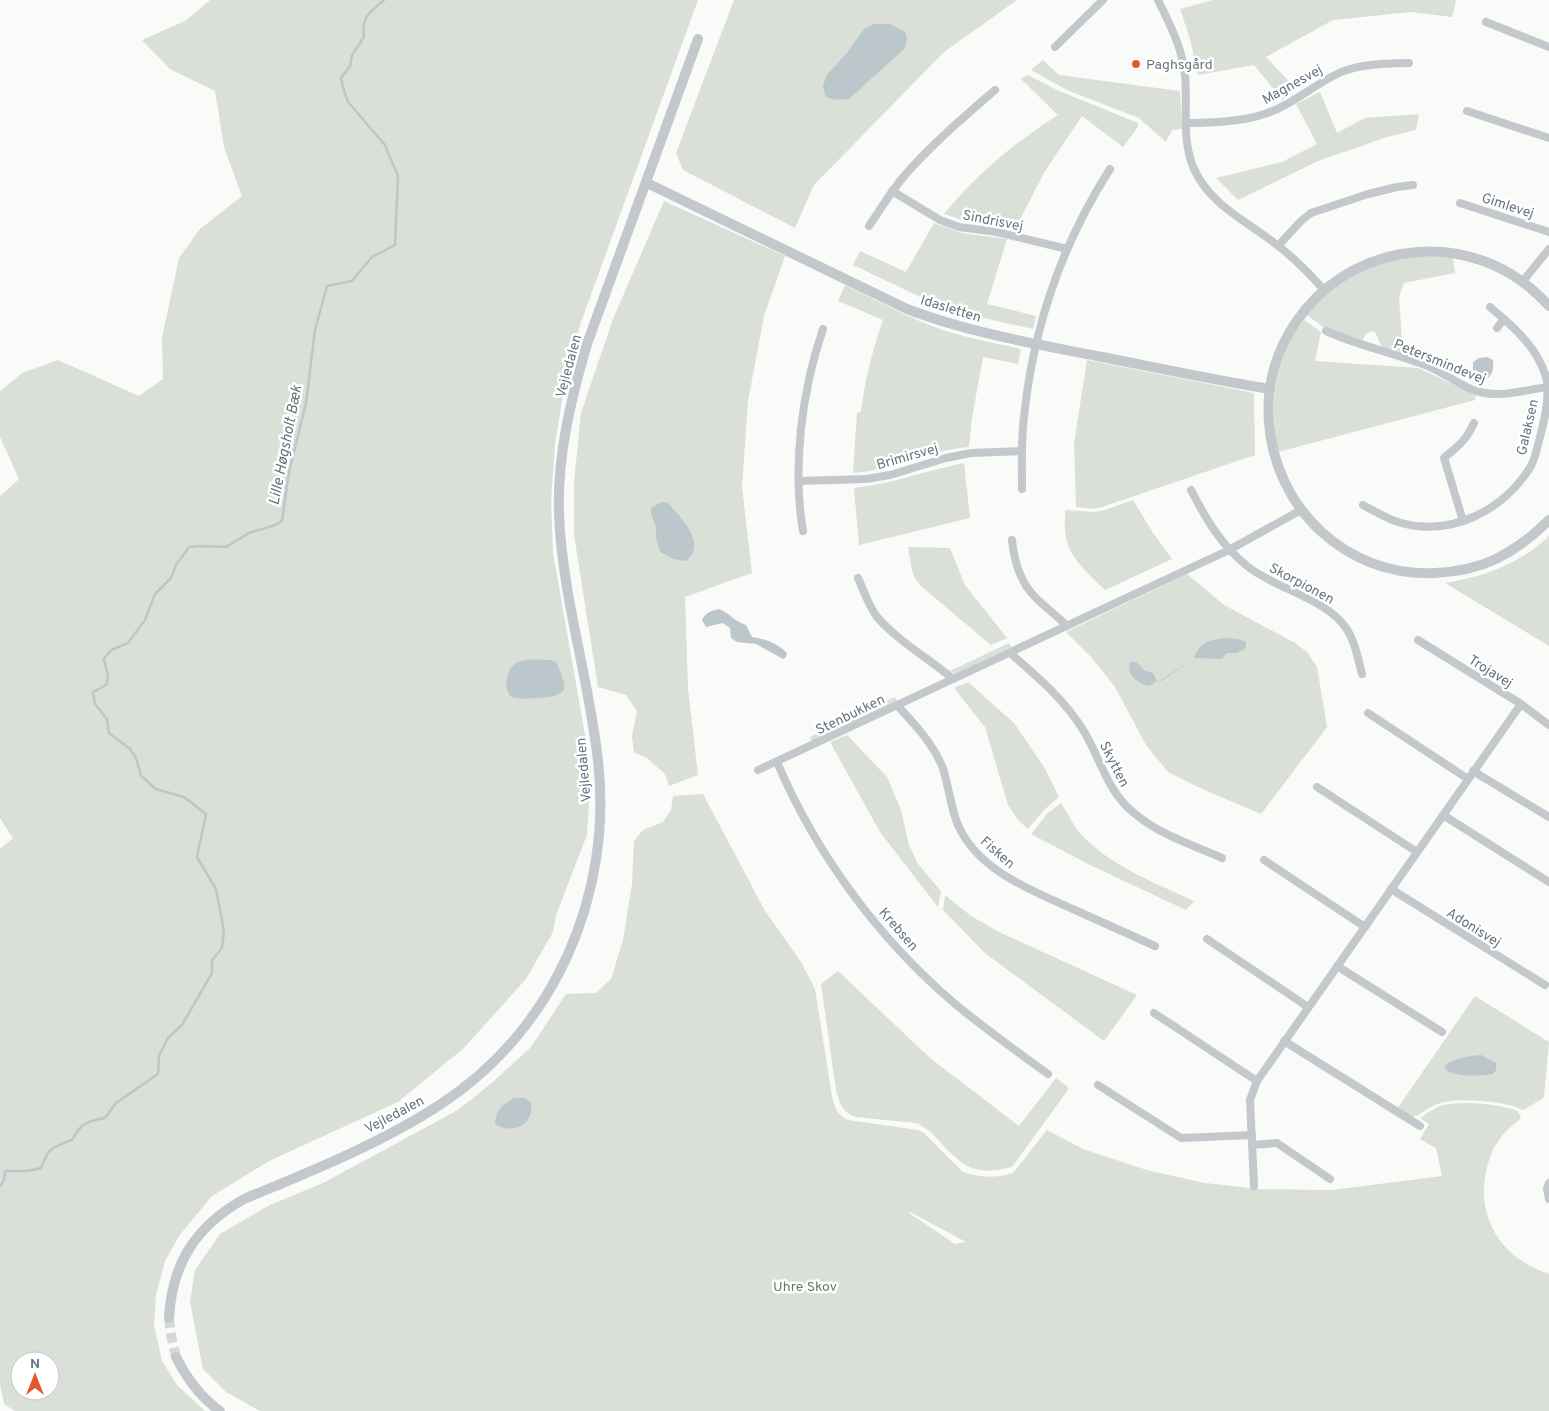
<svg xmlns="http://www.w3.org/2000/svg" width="1549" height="1411" font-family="Overpass,sans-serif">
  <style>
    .green { fill: #dadfd7; fill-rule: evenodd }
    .water { fill: #bbc7cb }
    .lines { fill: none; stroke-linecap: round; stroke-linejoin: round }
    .stream { stroke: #bbc7cb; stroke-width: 2.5 }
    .tertiary-tunnel { stroke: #d5d9db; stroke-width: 10; stroke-dasharray: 10 5; stroke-linecap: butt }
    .minor { stroke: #c3c8cc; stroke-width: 8 }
    .tertiary { stroke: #c3c8cc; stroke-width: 10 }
    .poi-dot { fill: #e4572e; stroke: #fff; stroke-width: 2 }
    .labels { text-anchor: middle; stroke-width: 5; stroke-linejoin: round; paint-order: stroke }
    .poi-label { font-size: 14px; fill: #657683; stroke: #fff; text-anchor: start }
    .street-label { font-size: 14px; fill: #657683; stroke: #fff }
    .park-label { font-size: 14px; fill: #687a64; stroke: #fff }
    .water-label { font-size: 15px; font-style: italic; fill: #60757c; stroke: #fff }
  </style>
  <rect width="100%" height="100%" fill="#fafaf8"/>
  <g class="green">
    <path d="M210,0H698L580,325L564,389L555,444L551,502L553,553L591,769L587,835L556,915L553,932L526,979L464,1048L398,1102L269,1161L212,1196L179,1236L165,1261L156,1295L154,1325L162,1361L177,1385L205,1411H15L4,1404L0,1384V849L13,838L0,818V496L19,479L0,437V391L22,373L58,360L139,396L163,379L162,338L179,258L200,229L242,196L224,147L215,91L170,69L142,40L185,21ZM20,1361H50V1391H20Z"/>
    <polygon points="734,0 1017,0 944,52 814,185 795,228 683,170 676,153"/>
    <polygon points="1213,0 1454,0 1456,1 1452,17 1411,12 1333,20 1266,57 1295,88 1283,100 1254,65 1198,75 1190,39 1180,9"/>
    <polygon points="1043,60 1059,75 1180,91 1182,129 1172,130 1166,142 1139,118 1069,91 1031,70"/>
    <path d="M1028,75L1057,90L1138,123V127L1123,147L1082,116L1045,171L1015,229L968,222L944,214C979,172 1013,144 1058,115L1021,79Z"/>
    <polygon points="1320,92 1337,133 1365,118 1419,114 1416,130 1387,137 1318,161 1238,200 1216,178 1282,162 1317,144 1296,104"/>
    <polygon points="664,201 785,256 764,316 748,401 742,487 752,573 685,597 688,688 698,775 669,786 665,774 647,758 634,752 632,736 637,711 626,695 598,687 574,535 574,482 581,413 613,319"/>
    <polygon points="934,223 962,233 1007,239 987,304 1036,316 1033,329 979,317 929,301 853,265 860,251 906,272"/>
    <path d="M1412,256L1453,257L1455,273L1404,283L1399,297L1403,354L1382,348L1375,332L1371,331L1365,335L1362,342L1326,329L1307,315C1324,294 1347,274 1374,265C1386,261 1399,259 1412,256Z"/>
    <path d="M845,285C877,301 909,318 943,330C968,338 994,343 1021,349L1018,364L983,357L972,418L969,447C929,450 893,470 853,473L857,413L861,412C865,378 872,353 883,320L838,301Z"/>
    <path d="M1304,320L1321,332L1315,361L1418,368L1476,395L1475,400L1278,452C1270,404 1272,359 1304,320Z"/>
    <polygon points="1087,360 1254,393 1255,455 1102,507 1093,509 1076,507 1074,443"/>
    <path d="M964,463L970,518L859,545L854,488C892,484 927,470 964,463Z"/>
    <path d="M1133,500L1153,533L1172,559L1105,590C1092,577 1071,560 1067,541C1064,531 1065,520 1065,510L1095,512L1105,510Z"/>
    <path d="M1549,536V646L1445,583C1484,577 1520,564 1549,536Z"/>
    <polygon points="908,547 950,548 965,585 1007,638 991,645 921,586 915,578 912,571"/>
    <polygon points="1187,574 1224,605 1295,643 1307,652 1317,667 1327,727 1261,814 1198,787 1168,772 1146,745 1115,687 1091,657 1066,632"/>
    <polygon points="1009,643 1011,647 955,674 950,671"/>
    <polygon points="968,682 1014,723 1044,767 1059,797 1044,810 1028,829 1018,820 1008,805 985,727 954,688"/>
    <polygon points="895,697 897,701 811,741 810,737"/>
    <polygon points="847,735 887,777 901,810 909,845 918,864 941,891 938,907 880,832 830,742"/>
    <path d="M703,794L765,911L801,962L815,989L832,1096C835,1108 837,1115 848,1120L918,1130L924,1133L963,1172C979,1178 997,1178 1013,1173L1047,1130L1083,1149L1150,1171L1205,1183L1259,1189L1332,1190L1442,1176L1436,1148L1420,1139L1429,1124L1420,1118C1427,1113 1433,1109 1440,1106C1460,1100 1499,1104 1518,1111L1521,1118C1513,1125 1505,1131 1499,1140C1492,1149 1489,1160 1486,1171C1476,1220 1503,1259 1549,1274V1411H260L226,1392L203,1369L190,1302L195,1270L220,1234L270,1205L323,1183L458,1110L493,1082L531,1047L566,994L596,993L611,979L623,940L632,884L634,841L643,830L663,822L671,810L673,796ZM909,1213L910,1212L966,1242L955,1244Z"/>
    <path d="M1061,803C1067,812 1072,823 1079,832C1109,866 1154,882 1194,901L1186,910L1090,865L1031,834L1047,814Z"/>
    <polygon points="945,895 971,916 999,932 1137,995 1104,1041 986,954 943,910"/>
    <path d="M838,971L930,1058L1019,1126L1056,1078L1067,1086L1068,1090L1012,1167C976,1176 964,1168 940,1142C933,1134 926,1127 916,1123L855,1117C842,1112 839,1102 836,1090L821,984Z"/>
    <path d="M1475,996L1549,1042L1544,1096L1542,1099L1523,1110C1505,1101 1464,1098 1445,1102C1434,1104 1426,1110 1417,1116L1415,1115L1413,1119L1397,1109Z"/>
  </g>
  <g class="water">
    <polygon points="874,24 890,24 905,32 907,38 905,48 849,99 836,100 826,97 823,87 826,76 846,54 864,29"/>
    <path d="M1487,357L1493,360C1494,371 1492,376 1483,382L1478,381L1473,372V362L1479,358Z"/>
    <path d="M661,502L668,503C680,517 708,543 686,561L673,559L660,552L656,538V527L651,513V508Z"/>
    <path d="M719,609C730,613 735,622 746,625L752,637C766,639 778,644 787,653L786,657L783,659L756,644L737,642L731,638L730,628L723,623L706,627L702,620C706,612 711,611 719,609Z"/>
    <path d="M1225,638L1238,639L1246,642V648L1237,653H1227L1222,659L1194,658L1161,681H1156L1150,686C1138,684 1126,675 1130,662C1138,661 1138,664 1143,669C1146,672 1151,672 1154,674L1156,680L1159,681L1194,658C1199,642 1211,640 1225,638Z"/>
    <path d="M551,660L557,663L564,683V690C561,692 558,695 554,696C546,698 518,700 512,697C502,690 507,668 516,663C525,658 541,660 551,660Z"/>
    <path d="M1481,1055L1496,1063V1070L1493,1074C1479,1076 1457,1078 1445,1069V1065C1456,1058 1468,1056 1481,1055Z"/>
    <path d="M514,1098H525L531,1102C535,1125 513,1135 495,1124C496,1108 502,1106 514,1098Z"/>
  </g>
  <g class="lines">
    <path class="stream" d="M0,1186L4,1180L5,1171H27L41,1168C49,1147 51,1148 72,1140C80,1124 87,1121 105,1118L116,1103L158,1074L159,1056L168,1038L182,1025L212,973V960L222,948L224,931L216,889L197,857L206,814L184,797L156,789L141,776L136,758L130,749L109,733L107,719L95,704L93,692L106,685L108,677L104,659L111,650L128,643L145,620L155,594L171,578L176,565L189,547L202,546L226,547L249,533L275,525L282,521L289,472L306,403L315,330L327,286L352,281L372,257L395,245L398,176L385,145L348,102L344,91L341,78L350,66L352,55L364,37C361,17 370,12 384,0"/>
    <polyline class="tertiary-tunnel" points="169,1318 171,1335 176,1357"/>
    <g class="minor">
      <path d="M1158,0C1170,25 1182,47 1185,75C1188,106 1181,140 1194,169C1211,206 1247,221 1277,245C1294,258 1310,274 1324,290"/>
      <polyline points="1486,22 1549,47"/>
      <polyline points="1055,47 1103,0"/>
      <polyline points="1467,111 1549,138"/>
      <path d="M1186,123C1212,123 1246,122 1270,112C1294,103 1314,85 1337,74C1356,64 1389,63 1409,63"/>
      <polyline points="892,191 940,220 959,227 997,232 1067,249"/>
      <polyline points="1460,203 1549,232"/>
      <path d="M869,226C881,209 891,191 905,175C932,144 964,117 995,90"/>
      <polyline points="1278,246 1301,221 1311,213 1368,194 1397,187 1413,185"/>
      <polyline points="1523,281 1549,249"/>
      <polyline points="1490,307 1504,319"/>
      <path d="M1326,331C1359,346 1395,353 1430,367C1448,375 1466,390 1485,393C1505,397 1529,389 1549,387"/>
      <polyline points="799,481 866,479 890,475 946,458 971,453 1022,451"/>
      <path d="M1022,489C1022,465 1021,441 1024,417C1033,329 1062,244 1110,169"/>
      <path d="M1191,490C1206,519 1221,545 1247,566C1275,589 1326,598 1346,628C1355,641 1358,659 1362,674"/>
      <path d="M1363,505C1376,512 1387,519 1401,523C1452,537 1504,510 1531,466C1536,456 1538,444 1541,433C1545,418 1549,397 1547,381C1541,355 1523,336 1504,319L1497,328"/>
      <path d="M1463,521L1444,458C1459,445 1465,442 1474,423"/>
      <path d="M803,531C792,467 802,390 823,329"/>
      <path d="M1012,540C1014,560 1020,582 1035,597C1045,607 1057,616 1067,626"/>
      <path d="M858,578C864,591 868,605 877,617C898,641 928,658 953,679"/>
      <polyline points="1418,640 1521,704 1549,725"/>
      <path d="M1010,653C1038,677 1066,701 1085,733C1101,761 1108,792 1134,813C1158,834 1193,845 1222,858"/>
      <path d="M897,705C914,724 932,742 942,766C949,785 950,806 958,825C978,871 1033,891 1075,910C1102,922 1128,934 1155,946"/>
      <polyline points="1368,713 1468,779"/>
      <path d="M777,762C816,854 878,938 954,1003C984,1028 1016,1051 1048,1074"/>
      <polyline points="758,770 1229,550 1301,510"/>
      <polyline points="1473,771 1549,817"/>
      <polyline points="1317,787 1417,852"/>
      <polyline points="1443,815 1549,882"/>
      <polyline points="1264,860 1365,927"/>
      <polyline points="1391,889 1545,985"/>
      <polyline points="1207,939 1308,1007"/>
      <polyline points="1337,966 1442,1032"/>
      <polyline points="1154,1013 1257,1081"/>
      <polyline points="1284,1041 1420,1126"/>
      <polyline points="1098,1085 1181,1138 1252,1135"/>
      <polyline points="1252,1145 1277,1143 1330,1179"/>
      <polyline points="1549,1183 1547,1189 1549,1199"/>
      <polyline points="1254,1186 1250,1100 1257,1081 1521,704"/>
    </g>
    <g class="tertiary">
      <path d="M647,183L907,309C970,333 1036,344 1102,357C1158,368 1214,380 1270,389"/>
      <path d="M1549,306C1512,264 1457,244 1401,254C1358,262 1321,285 1296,322C1276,351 1266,386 1269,422C1275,509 1347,577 1435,573C1456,572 1477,568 1496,559C1516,549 1533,536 1549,520"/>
      <path d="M169,1318C172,1263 196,1226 244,1199C309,1172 382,1143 441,1104C555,1029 613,895 598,761C589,677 562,597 559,513C557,456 571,399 587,344L698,39"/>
      <path d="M176,1357C187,1379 200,1397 220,1411"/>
    </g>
  </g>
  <circle class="poi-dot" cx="1136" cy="64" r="5"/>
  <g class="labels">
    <g class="poi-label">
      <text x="1146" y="69">Paghsgård</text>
    </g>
    <g class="street-label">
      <text transform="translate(1292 84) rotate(-29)" y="5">Magnesvej</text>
      <text transform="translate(1508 205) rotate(18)" y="5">Gimlevej</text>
      <text transform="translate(993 220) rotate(11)" y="5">Sindrisvej</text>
      <text transform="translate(951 308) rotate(17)" y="5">Idasletten</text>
      <text transform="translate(1440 361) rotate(22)" y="5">Petersmindevej</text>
      <text transform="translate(568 366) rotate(-75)" y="5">Vejledalen</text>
      <text transform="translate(1527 427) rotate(-77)" y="5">Galaksen</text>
      <text transform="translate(907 456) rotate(-16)" y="5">Brimirsvej</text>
      <text transform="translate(1302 583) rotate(28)" y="5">Skorpionen</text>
      <text transform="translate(1491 671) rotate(32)" y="5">Trojavej</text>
      <text transform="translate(850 714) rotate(-26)" y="5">Stenbukken</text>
      <text transform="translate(1115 764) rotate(63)" y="5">Skytten</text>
      <text transform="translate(583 770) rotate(-95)" y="5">Vejledalen</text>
      <text transform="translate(998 852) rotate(41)" y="5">Fisken</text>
      <text transform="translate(1474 927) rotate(32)" y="5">Adonisvej</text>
      <text transform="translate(899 929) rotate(49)" y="5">Krebsen</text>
      <text transform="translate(394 1114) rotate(-28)" y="5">Vejledalen</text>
    </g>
    <g class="park-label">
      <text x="805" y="1291">Uhre Skov</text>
    </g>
    <g class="water-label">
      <text transform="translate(285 445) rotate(-79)" y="5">Lille Høgsholt Bæk</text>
    </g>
  </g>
  <g transform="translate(35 1376)"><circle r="24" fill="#ffffff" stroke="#c1c8cd"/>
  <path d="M0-4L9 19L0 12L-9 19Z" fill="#e4572e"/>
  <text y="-8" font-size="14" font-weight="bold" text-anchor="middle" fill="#657683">N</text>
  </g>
</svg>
